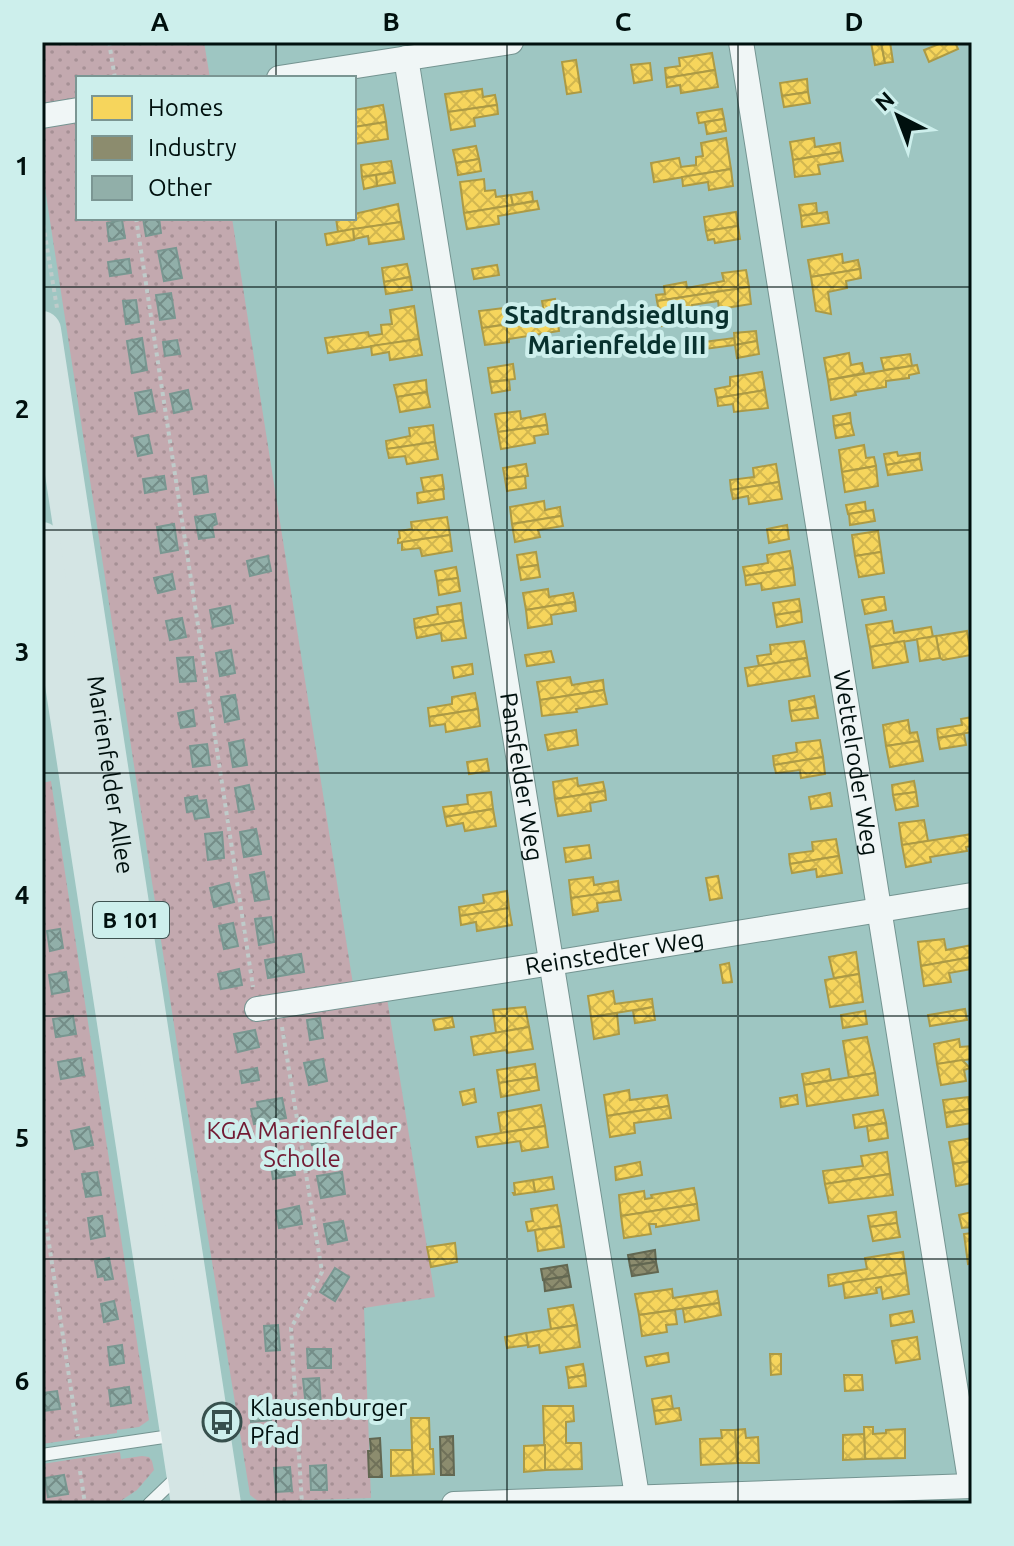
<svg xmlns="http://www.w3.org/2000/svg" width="1014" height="1546" font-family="Ubuntu,sans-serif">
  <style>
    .garden { fill: url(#garden-dots) }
    .homes { fill: url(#homes-cross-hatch); stroke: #ac9a45; stroke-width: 2 }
    .industry { fill: url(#industry-cross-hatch); stroke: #626751; stroke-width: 2 }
    .building { fill: url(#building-cross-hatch); stroke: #799791; stroke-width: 2 }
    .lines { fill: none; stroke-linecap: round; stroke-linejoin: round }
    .service-casing { stroke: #749491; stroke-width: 14 }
    .minor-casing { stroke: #749491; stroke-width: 26 }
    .primary-casing { stroke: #d3e5e4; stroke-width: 38 }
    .path { stroke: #bfcbca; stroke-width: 4; stroke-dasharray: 4 4; stroke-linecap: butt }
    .service { stroke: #f0f6f6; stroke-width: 12 }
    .minor { stroke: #f0f6f6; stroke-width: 24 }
    .primary { stroke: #d4e5e4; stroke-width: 36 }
    .grid { fill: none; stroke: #00100e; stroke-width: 2; stroke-opacity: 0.55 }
    .labels { text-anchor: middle; stroke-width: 8; stroke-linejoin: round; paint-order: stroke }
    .shield { fill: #cdefec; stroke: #3e5351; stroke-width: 2 }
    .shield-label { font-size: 22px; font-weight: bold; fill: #00100e }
    .street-label { font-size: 24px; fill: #00100e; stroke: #cdefec }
    .park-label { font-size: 24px; fill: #721a33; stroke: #cdefec }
    .poi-label { font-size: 24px; fill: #00100e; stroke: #cdefec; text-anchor: start }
    .neighbourhood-label { font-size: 26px; font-weight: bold; fill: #08312e; stroke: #cdefec }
    .neatline { fill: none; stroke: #00100e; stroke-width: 3 }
    .grid-label { font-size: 26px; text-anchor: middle; font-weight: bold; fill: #00100e }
  </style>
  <defs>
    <pattern id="garden-dots" width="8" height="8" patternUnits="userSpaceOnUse" patternTransform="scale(2)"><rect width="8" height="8" fill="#c3a9af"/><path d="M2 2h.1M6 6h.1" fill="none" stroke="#a69095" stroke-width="1.8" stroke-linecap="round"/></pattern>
    <pattern id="homes-cross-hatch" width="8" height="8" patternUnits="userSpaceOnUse" patternTransform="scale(2)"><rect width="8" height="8" fill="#f6d55c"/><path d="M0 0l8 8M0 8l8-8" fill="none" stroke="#d1b64f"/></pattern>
    <pattern id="industry-cross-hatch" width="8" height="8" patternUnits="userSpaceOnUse" patternTransform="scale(2)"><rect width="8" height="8" fill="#8c8c6e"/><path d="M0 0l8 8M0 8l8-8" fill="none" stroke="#707159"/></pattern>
    <pattern id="building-cross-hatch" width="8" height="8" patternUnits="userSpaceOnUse" patternTransform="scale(2)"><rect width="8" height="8" fill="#91afa9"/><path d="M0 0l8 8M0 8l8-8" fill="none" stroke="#748d88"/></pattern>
  </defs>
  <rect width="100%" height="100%" fill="#9ec6c2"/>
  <g class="garden">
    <polygon points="42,42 204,42 210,78 78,78 78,99 42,105"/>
    <polygon points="78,120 78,218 232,218 353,984 248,1001 252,1020 387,998 435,1297 364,1308 371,1498 259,1502 250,1495 185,1096 42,169 42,129 46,125"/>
    <polygon points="51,781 149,1420 139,1427 117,1430 117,1433 42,1444 42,783"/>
    <polygon points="120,1452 121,1459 142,1456 149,1457 152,1461 154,1470 137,1490 116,1504 42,1504 42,1464"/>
  </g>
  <g class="homes">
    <polygon points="871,42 881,42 885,63 875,65"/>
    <polygon points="881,42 890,42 893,62 885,63"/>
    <polygon points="944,42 955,42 958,49 929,62 924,50"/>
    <polygon points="712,53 715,70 666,78 665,68 680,66 679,58"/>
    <polygon points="576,60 581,92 567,94 562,62"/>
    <polygon points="650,63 652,80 634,83 631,65"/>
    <polygon points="715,70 718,87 681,93 680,85 667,87 666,78"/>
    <polygon points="807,79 808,92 782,96 780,83"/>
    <polygon points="482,89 483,97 495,95 497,105 448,112 445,94"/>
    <polygon points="808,92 810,103 784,107 782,96"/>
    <polygon points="383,105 386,122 354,127 354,110"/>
    <polygon points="497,105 498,114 474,118 475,126 451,130 448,112"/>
    <polygon points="722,109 724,119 699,123 697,113"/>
    <polygon points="724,119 726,131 707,134 705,122"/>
    <polygon points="386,122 388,139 354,144 354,127"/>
    <polygon points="726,138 731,169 654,182 651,163 679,158 681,167 696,165 696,157 703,156 701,143"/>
    <polygon points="814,138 815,147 840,143 841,152 793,160 790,142"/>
    <polygon points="476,146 479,159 456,163 453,150"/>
    <polygon points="841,152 843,161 818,165 820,174 795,177 793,160"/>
    <polygon points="479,159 481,171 458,175 456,163"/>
    <polygon points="391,161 393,172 362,177 361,165"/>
    <polygon points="731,169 733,186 709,190 708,182 683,186 682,177"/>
    <polygon points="393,172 395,183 377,186 376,175"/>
    <polygon points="376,175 377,186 364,189 362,177"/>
    <polygon points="484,179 485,191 495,190 496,197 511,195 513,205 464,213 460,182"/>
    <polygon points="532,192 533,201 513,205 511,195"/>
    <polygon points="537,201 539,209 498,216 499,224 467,229 464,213"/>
    <polygon points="816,203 817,213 801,216 799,205"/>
    <polygon points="398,204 401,222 338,232 336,218 354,218 354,214"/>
    <polygon points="736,212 738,226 706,231 704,217"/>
    <polygon points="827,212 829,223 802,227 801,216"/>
    <polygon points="401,222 404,239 369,244 368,236 354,239 353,229"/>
    <polygon points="738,226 740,239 715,243 714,239 708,240 706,231"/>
    <polygon points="353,229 354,240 327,245 325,234"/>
    <polygon points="842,254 843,263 858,260 860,269 811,277 808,260"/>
    <polygon points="407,264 410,277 384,282 382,268"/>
    <polygon points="497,265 499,275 474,279 472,269"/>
    <polygon points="860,269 861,278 846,281 847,288 828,292 831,314 816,311 811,277"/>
    <polygon points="746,270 749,287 657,301 656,295 665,294 664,286 686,282 687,288 724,281 722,273"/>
    <polygon points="410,277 412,290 386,294 384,282"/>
    <polygon points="749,287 751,304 719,309 718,301 692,305 693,312 682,314 681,310 677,310 679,322 662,326 657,301"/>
    <polygon points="555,299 557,317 545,318 542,301"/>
    <polygon points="414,306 419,339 328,353 325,338 368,332 369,336 382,334 381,325 392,324 390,310"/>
    <polygon points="512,307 512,314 529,312 531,320 482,328 479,311"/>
    <polygon points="557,317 559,331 509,339 509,342 485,345 482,328"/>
    <polygon points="756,331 757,341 735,345 734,333"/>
    <polygon points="734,338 735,345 705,349 703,342"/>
    <polygon points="419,339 422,355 390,360 389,352 372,355 371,346"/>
    <polygon points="757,341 759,354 737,358 735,345"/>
    <polygon points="849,353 851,365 862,363 864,373 828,380 824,358"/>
    <polygon points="910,354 912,366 884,370 881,358"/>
    <polygon points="513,364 515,379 490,382 488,368"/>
    <polygon points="917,365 919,373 909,375 909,378 886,381 886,387 855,392 856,395 831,400 828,380"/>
    <polygon points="762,372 765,390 717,398 715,389 730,386 730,377"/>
    <polygon points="426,380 427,392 397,397 394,385"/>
    <polygon points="509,380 510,390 492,393 490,382"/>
    <polygon points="765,390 768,408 734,412 733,404 718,406 717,398"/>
    <polygon points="427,392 430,407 400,412 397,397"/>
    <polygon points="520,411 521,419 545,414 547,425 498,432 495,414"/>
    <polygon points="850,413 851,423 834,426 833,416"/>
    <polygon points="851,423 854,435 836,438 834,426"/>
    <polygon points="433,425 435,442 387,449 386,441 410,436 409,428"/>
    <polygon points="547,425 548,434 534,436 535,443 501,449 498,432"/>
    <polygon points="434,442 435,442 438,459 407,464 405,456 389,458 387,449"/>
    <polygon points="864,445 866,458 874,457 876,466 842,472 839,450"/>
    <polygon points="897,452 898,456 920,453 920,459 886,465 884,454"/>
    <polygon points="920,459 922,470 888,475 886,465"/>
    <polygon points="526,464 528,476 505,479 503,468"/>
    <polygon points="776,464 779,482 731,490 730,480 754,477 753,468"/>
    <polygon points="876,466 878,486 845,492 842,472"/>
    <polygon points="442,475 444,489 424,492 421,478"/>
    <polygon points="525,476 526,488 507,491 505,479"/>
    <polygon points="779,482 782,499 749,504 748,496 733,499 731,490"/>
    <polygon points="443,489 444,499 418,503 417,493"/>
    <polygon points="544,501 545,510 560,507 561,516 512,524 510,507"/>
    <polygon points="865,502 866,511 848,514 846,505"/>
    <polygon points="873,510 875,521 850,525 849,514"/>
    <polygon points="561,516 563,526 538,530 540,537 515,542 512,524"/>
    <polygon points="447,517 450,535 398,543 398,539 400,538 399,531 412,529 411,522"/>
    <polygon points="787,525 789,539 769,543 767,529"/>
    <polygon points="878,531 881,552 855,556 852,535"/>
    <polygon points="450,535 452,551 422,556 420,548 402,550 402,542"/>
    <polygon points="790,551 793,568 745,576 743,567 768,563 767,555"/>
    <polygon points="536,552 538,565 519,568 517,555"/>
    <polygon points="881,552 884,573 859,577 855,556"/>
    <polygon points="538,565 540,577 521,580 519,568"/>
    <polygon points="456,567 458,578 437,581 435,571"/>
    <polygon points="793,568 795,585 762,590 761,583 746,585 745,576"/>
    <polygon points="458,578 460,591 439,595 437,581"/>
    <polygon points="548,589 549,597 573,593 575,602 526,610 523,593"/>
    <polygon points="880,597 884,597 886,610 865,614 862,600"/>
    <polygon points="799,599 801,611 775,615 773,603"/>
    <polygon points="575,602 576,611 551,615 552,624 528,628 526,610"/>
    <polygon points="461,603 463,620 415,628 414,619 438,614 437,607"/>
    <polygon points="801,611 802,622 777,627 775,615"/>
    <polygon points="463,620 466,638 442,641 441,633 417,638 415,628"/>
    <polygon points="892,621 894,633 931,627 933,637 870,647 866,625"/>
    <polygon points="967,631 971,655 943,660 940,658 936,636"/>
    <polygon points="936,636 940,658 920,661 917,639"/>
    <polygon points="804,641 807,658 759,666 757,656 771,654 770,645"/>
    <polygon points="904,641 908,662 873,668 870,647"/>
    <polygon points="551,651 554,662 527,666 525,655"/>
    <polygon points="807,658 810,676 748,686 745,668"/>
    <polygon points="472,664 473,674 454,678 452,667"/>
    <polygon points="570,677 572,685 603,680 604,690 540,700 537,682"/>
    <polygon points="604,690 607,704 576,709 577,712 542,716 540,700"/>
    <polygon points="475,693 478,709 429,717 428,708 452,704 452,697"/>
    <polygon points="814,696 816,707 790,711 789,701"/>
    <polygon points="816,707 818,718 792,721 790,711"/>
    <polygon points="478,709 480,726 446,732 445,724 430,726 429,717"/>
    <polygon points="972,717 972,732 938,738 937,729 962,725 961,719"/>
    <polygon points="908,720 910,733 917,732 919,741 886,746 883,725"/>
    <polygon points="576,730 578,745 548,750 545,735"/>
    <polygon points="964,734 966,745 940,749 938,738"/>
    <polygon points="820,740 823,757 774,765 773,756 797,752 796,743"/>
    <polygon points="919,741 923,761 890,767 886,746"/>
    <polygon points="823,757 825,774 801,778 800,770 776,773 774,765"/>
    <polygon points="487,759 489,771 469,774 467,762"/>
    <polygon points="577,778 578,786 603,782 605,791 555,799 553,782"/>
    <polygon points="914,781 916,792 893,795 892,785"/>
    <polygon points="605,791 606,800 590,803 591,811 558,816 555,799"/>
    <polygon points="491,792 493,809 445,817 443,807 468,804 467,795"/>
    <polygon points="916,792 918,806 896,810 893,795"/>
    <polygon points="830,793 832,806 811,809 809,797"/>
    <polygon points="493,809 496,826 465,831 463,823 447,826 445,817"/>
    <polygon points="924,820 928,841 902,845 899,823"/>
    <polygon points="972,834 972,846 966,847 967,851 930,857 931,862 906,867 902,845"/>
    <polygon points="836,839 839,856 790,864 789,854 813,851 812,842"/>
    <polygon points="589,845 591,858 566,862 564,848"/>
    <polygon points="839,856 842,873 817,877 816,869 792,873 790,864"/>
    <polygon points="718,876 722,898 710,900 706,878"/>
    <polygon points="593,877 594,885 618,881 619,891 571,898 569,880"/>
    <polygon points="507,891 509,908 460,916 459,907 484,903 483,895"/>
    <polygon points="619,891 621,900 597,903 598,911 573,915 571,898"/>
    <polygon points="509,908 512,925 477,931 476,922 461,925 460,916"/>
    <polygon points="944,939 946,950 972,945 972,957 921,966 918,942"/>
    <polygon points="856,952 859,974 834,978 829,957"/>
    <polygon points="972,957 972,969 949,973 951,982 924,986 921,966"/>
    <polygon points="729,963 732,982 723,983 720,965"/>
    <polygon points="859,974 863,1002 830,1007 825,980"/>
    <polygon points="613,991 615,1004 652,999 653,1007 591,1017 588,996"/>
    <polygon points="525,1007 529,1027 496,1033 493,1010"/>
    <polygon points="653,1007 655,1020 635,1023 633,1011"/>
    <polygon points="965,1009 967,1020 930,1026 928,1015"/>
    <polygon points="865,1011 867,1024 843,1028 841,1015"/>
    <polygon points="617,1013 619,1034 594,1039 591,1017"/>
    <polygon points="452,1017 454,1027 435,1030 433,1020"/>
    <polygon points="529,1027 533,1049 507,1053 506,1050 474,1055 471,1037"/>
    <polygon points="867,1037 875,1073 849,1078 843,1041"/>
    <polygon points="959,1039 960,1047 972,1046 972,1059 937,1064 934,1044"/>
    <polygon points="962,1060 970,1068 964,1070 966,1081 941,1085 937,1064"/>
    <polygon points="535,1064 537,1077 499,1083 497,1070"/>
    <polygon points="829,1069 831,1080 804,1085 802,1074"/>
    <polygon points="875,1073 878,1095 807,1106 804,1085"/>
    <polygon points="537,1077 539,1090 501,1097 499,1083"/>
    <polygon points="474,1089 476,1102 463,1105 460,1092"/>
    <polygon points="629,1090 630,1100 667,1095 669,1106 607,1116 604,1095"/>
    <polygon points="797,1095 798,1104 781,1107 780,1098"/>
    <polygon points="968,1097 970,1109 945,1113 943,1100"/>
    <polygon points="541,1105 545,1126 501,1133 498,1113"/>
    <polygon points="669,1106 671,1118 634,1123 635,1133 610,1137 607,1116"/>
    <polygon points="970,1109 972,1123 947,1127 945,1113"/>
    <polygon points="883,1110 886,1123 855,1128 853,1115"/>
    <polygon points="886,1123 888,1138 869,1141 867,1126"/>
    <polygon points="545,1126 548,1147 522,1151 520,1141 478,1147 476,1137"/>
    <polygon points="972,1138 972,1161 953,1164 949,1142"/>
    <polygon points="887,1152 890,1174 825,1184 823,1171 863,1166 861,1156"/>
    <polygon points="972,1161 972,1183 956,1186 953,1164"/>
    <polygon points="640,1162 642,1175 616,1180 615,1167"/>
    <polygon points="890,1174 893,1195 829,1203 825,1184"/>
    <polygon points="552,1177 554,1189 535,1192 533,1180"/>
    <polygon points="533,1180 535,1192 514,1195 513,1193 515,1193 514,1183"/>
    <polygon points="694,1188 697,1204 621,1216 619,1195 644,1191 645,1199 652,1198 651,1195"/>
    <polygon points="697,1204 699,1220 656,1227 656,1224 649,1224 651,1234 624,1238 621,1216"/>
    <polygon points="557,1205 561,1226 528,1231 526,1222 533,1221 531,1209"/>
    <polygon points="896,1212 897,1223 870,1227 868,1216"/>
    <polygon points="972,1212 972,1227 962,1228 959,1215"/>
    <polygon points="897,1223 900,1237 873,1241 870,1227"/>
    <polygon points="561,1226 564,1247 538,1251 535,1230"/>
    <polygon points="972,1233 972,1263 968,1264 964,1234"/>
    <polygon points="455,1243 457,1262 431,1267 427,1247"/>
    <polygon points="903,1252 906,1273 829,1286 828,1275 867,1269 865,1258"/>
    <polygon points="906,1273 909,1294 883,1299 881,1287 876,1288 877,1293 845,1298 843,1283"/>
    <polygon points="672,1289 673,1298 717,1291 719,1303 639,1315 635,1294"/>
    <polygon points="719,1303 721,1315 685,1322 683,1309"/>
    <polygon points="573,1305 577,1325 551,1329 548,1309"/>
    <polygon points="675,1310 677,1324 666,1325 667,1332 642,1336 639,1315"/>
    <polygon points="912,1311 914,1322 891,1326 890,1315"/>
    <polygon points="577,1325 580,1347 540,1353 539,1345 528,1347 526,1333"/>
    <polygon points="526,1333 528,1345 507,1348 505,1337"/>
    <polygon points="917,1337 920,1359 896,1363 892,1341"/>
    <polygon points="668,1353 669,1362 647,1366 645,1357"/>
    <polygon points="770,1354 781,1354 781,1374 771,1375"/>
    <polygon points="583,1364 585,1375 568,1378 566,1367"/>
    <polygon points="585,1375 586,1386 569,1388 568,1378"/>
    <polygon points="844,1375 862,1375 863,1390 845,1391"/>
    <polygon points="671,1396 673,1409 654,1411 652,1399"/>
    <polygon points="543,1406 573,1406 574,1421 566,1422 566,1443 581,1443 582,1469 545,1470"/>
    <polygon points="679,1408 681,1420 656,1424 654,1411"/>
    <polygon points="411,1418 429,1418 430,1449 433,1449 434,1474 413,1475"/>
    <polygon points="864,1427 873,1427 873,1434 886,1433 886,1430 905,1429 905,1458 865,1459"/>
    <polygon points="745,1429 746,1438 758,1437 759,1463 737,1463 735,1430"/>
    <polygon points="721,1430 735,1430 737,1463 701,1465 700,1439 722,1438"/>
    <polygon points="864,1434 865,1459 843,1460 843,1435"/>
    <polygon points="545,1445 545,1470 524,1472 524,1446"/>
    <polygon points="391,1450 412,1450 413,1475 391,1476"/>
  </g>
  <g class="industry">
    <polygon points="655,1250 656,1262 630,1266 628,1255"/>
    <polygon points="656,1262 658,1272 632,1276 630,1266"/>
    <polygon points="567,1265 569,1276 543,1280 541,1269"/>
    <polygon points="569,1276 571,1287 545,1291 544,1280"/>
    <polygon points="453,1436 454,1475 441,1475 440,1437"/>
    <polygon points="380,1438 382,1477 369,1477 368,1451 371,1451 370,1439"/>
  </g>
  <g class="building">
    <polygon points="143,218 159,218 161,233 146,236"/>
    <polygon points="122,220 125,238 109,241 107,223"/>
    <polygon points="176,248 182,278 164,281 158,251"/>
    <polygon points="129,259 131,273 110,276 108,262"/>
    <polygon points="171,293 175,318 160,320 156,295"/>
    <polygon points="136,300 139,322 126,324 123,301"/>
    <polygon points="142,338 147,370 132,373 127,341"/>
    <polygon points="177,340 180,354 165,356 163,342"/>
    <polygon points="151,390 155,411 139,414 135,393"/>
    <polygon points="188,390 192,409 174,413 170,394"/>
    <polygon points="148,435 152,453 138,456 134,438"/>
    <polygon points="164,476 166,489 145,493 143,479"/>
    <polygon points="206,476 208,492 194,494 192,478"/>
    <polygon points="215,514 217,524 212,526 214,537 199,539 195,517"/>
    <polygon points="174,524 178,550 161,553 157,527"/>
    <polygon points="268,556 271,571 250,576 247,561"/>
    <polygon points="172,574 175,589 158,593 154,578"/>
    <polygon points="230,606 233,623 213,627 210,610"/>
    <polygon points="182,618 186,637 170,640 166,621"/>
    <polygon points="231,650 235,673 220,676 216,653"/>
    <polygon points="193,657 196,681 180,682 177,658"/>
    <polygon points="235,695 239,719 225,722 221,697"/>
    <polygon points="193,710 195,726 181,728 178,713"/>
    <polygon points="243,740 247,765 233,767 229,743"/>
    <polygon points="207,744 210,765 193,767 190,746"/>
    <polygon points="249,785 254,809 239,812 235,788"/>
    <polygon points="197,796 198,801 206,800 209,817 195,819 193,811 187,812 185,798"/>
    <polygon points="256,829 261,854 244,857 240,832"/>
    <polygon points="222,832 224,858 208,860 205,834"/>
    <polygon points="264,872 269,899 255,901 250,875"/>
    <polygon points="229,883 234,902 214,907 210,888"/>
    <polygon points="271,917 274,942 259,945 255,919"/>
    <polygon points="233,923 238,946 224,949 219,926"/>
    <polygon points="60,929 63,948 50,951 47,931"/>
    <polygon points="301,954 304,972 268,978 265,960"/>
    <polygon points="239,969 242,985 221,989 218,974"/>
    <polygon points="66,972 69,991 52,994 49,975"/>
    <polygon points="73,1016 76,1034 56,1037 53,1019"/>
    <polygon points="320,1018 323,1038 310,1040 307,1020"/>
    <polygon points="255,1030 259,1047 238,1052 234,1034"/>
    <polygon points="81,1058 84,1075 61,1079 58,1062"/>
    <polygon points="323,1059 327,1081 309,1085 304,1063"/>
    <polygon points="257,1068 259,1080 242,1083 240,1071"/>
    <polygon points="282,1098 286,1118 254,1124 251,1109 258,1108 257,1102"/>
    <polygon points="328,1122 332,1141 312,1145 308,1127"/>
    <polygon points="89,1127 93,1145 75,1149 71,1131"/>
    <polygon points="292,1156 295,1175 273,1179 270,1160"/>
    <polygon points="97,1172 101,1195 86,1197 82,1174"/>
    <polygon points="342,1172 345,1194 321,1198 317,1176"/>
    <polygon points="299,1206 302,1224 279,1228 276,1211"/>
    <polygon points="102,1216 105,1236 91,1239 88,1218"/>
    <polygon points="343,1221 347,1240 328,1244 324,1224"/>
    <polygon points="109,1258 113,1279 105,1280 104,1276 98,1277 95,1261"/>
    <polygon points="335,1268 349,1277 335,1301 320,1292"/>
    <polygon points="114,1301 118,1319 104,1322 101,1304"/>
    <polygon points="278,1325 280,1350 266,1351 264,1326"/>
    <polygon points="122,1345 124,1363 110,1365 108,1347"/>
    <polygon points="307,1349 331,1349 331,1368 308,1368"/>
    <polygon points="319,1378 321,1405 306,1407 303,1379"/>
    <polygon points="129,1387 131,1403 111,1406 109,1390"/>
    <polygon points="57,1391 60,1409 44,1411 42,1393"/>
    <polygon points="269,1399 271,1420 251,1422 249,1402"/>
    <polygon points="326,1465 327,1490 311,1490 310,1466"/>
    <polygon points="290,1467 292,1491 276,1492 274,1468"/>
    <polygon points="64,1475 68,1494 48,1497 45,1478"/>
  </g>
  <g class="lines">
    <g class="service-casing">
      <g id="service">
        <polyline points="42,1455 177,1435"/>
        <polyline points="149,1504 172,1482 178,1472"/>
      </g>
    </g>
    <g class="minor-casing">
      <g id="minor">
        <path id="s1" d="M741,42L971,1486"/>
        <path id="s2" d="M406,58L637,1496"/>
        <polyline points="279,78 511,42"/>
        <polyline points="42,116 78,110"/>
        <path id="s3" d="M257,1009L552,963L972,895"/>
        <polyline points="454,1504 972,1486"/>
      </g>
    </g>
    <g class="primary-casing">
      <g id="primary">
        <path id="s4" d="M42,330L222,1504"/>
        <polyline points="42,541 190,1504"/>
      </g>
    </g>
    <g class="path">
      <polyline points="109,42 115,78"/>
      <polyline points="42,217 57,308"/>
      <polyline points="136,218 253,987"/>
      <polyline points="282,1027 322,1272 291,1328 302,1504"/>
      <polyline points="42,1197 78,1436"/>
      <polyline points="80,1471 85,1504"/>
    </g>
    <use href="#service" class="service"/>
    <use href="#minor" class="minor"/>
    <use href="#primary" class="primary"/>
  </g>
  <path class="grid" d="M276,42V78M507,42V1504M738,42V1504M276,218V1504M42,287H972M42,530H972M42,773H972M42,1016H972M42,1259H972"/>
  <defs>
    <g id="bus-ring" transform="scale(2)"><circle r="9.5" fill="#cdefec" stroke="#37504d" stroke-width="1.5"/><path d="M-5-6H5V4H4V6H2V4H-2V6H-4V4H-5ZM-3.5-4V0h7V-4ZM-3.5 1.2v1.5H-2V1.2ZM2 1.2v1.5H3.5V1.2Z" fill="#37504d"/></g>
  </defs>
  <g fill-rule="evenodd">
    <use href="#bus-ring" x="222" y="1422"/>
  </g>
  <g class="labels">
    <rect class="shield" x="93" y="902" width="76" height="36" rx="6"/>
    <g class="shield-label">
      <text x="131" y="928">B 101</text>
    </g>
    <g class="street-label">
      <text dy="8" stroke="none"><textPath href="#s1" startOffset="730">Wettelroder Weg</textPath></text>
      <text dy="8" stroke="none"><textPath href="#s4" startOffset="450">Marienfelder Allee</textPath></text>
      <text dy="8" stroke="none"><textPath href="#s2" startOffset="728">Pansfelder Weg</textPath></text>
      <text dy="8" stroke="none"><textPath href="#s3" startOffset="362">Reinstedter Weg</textPath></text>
    </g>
    <g class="park-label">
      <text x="302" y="1139">KGA Marienfelder<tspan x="302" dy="28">Scholle</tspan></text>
    </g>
    <g class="poi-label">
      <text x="250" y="1416">Klausenburger<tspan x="250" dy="28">Pfad</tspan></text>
    </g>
    <g class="neighbourhood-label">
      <text x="617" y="324">Stadtrandsiedlung<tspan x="617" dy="30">Marienfelde III</tspan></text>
    </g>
  </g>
  <rect width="1014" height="1546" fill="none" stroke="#cdefec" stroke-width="88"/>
  <rect x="76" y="76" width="280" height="144" fill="#cdefec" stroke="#7b9693" stroke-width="2"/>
  <rect x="92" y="96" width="40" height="24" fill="#f6d55c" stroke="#7b9693" stroke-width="2"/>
  <text x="148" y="116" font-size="24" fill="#00100e">Homes</text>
  <rect x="92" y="136" width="40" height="24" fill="#8c8c6e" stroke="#7b9693" stroke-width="2"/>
  <text x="148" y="156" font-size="24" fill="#00100e">Industry</text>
  <rect x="92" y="176" width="40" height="24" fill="#91afa9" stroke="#7b9693" stroke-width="2"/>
  <text x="148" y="196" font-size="24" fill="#00100e">Other</text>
  <g transform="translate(898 116) rotate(318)" stroke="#cdefec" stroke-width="6" paint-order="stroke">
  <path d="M0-6L14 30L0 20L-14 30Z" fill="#00100e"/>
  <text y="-12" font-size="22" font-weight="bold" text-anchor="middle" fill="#00100e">N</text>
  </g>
  <rect x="44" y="44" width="926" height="1458" class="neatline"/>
  <g class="grid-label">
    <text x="160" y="31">A</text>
    <text x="391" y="31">B</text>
    <text x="623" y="31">C</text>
    <text x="854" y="31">D</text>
    <text x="22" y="175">1</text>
    <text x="22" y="418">2</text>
    <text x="22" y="661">3</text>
    <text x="22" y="904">4</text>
    <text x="22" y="1147">5</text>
    <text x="22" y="1390">6</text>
  </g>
</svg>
